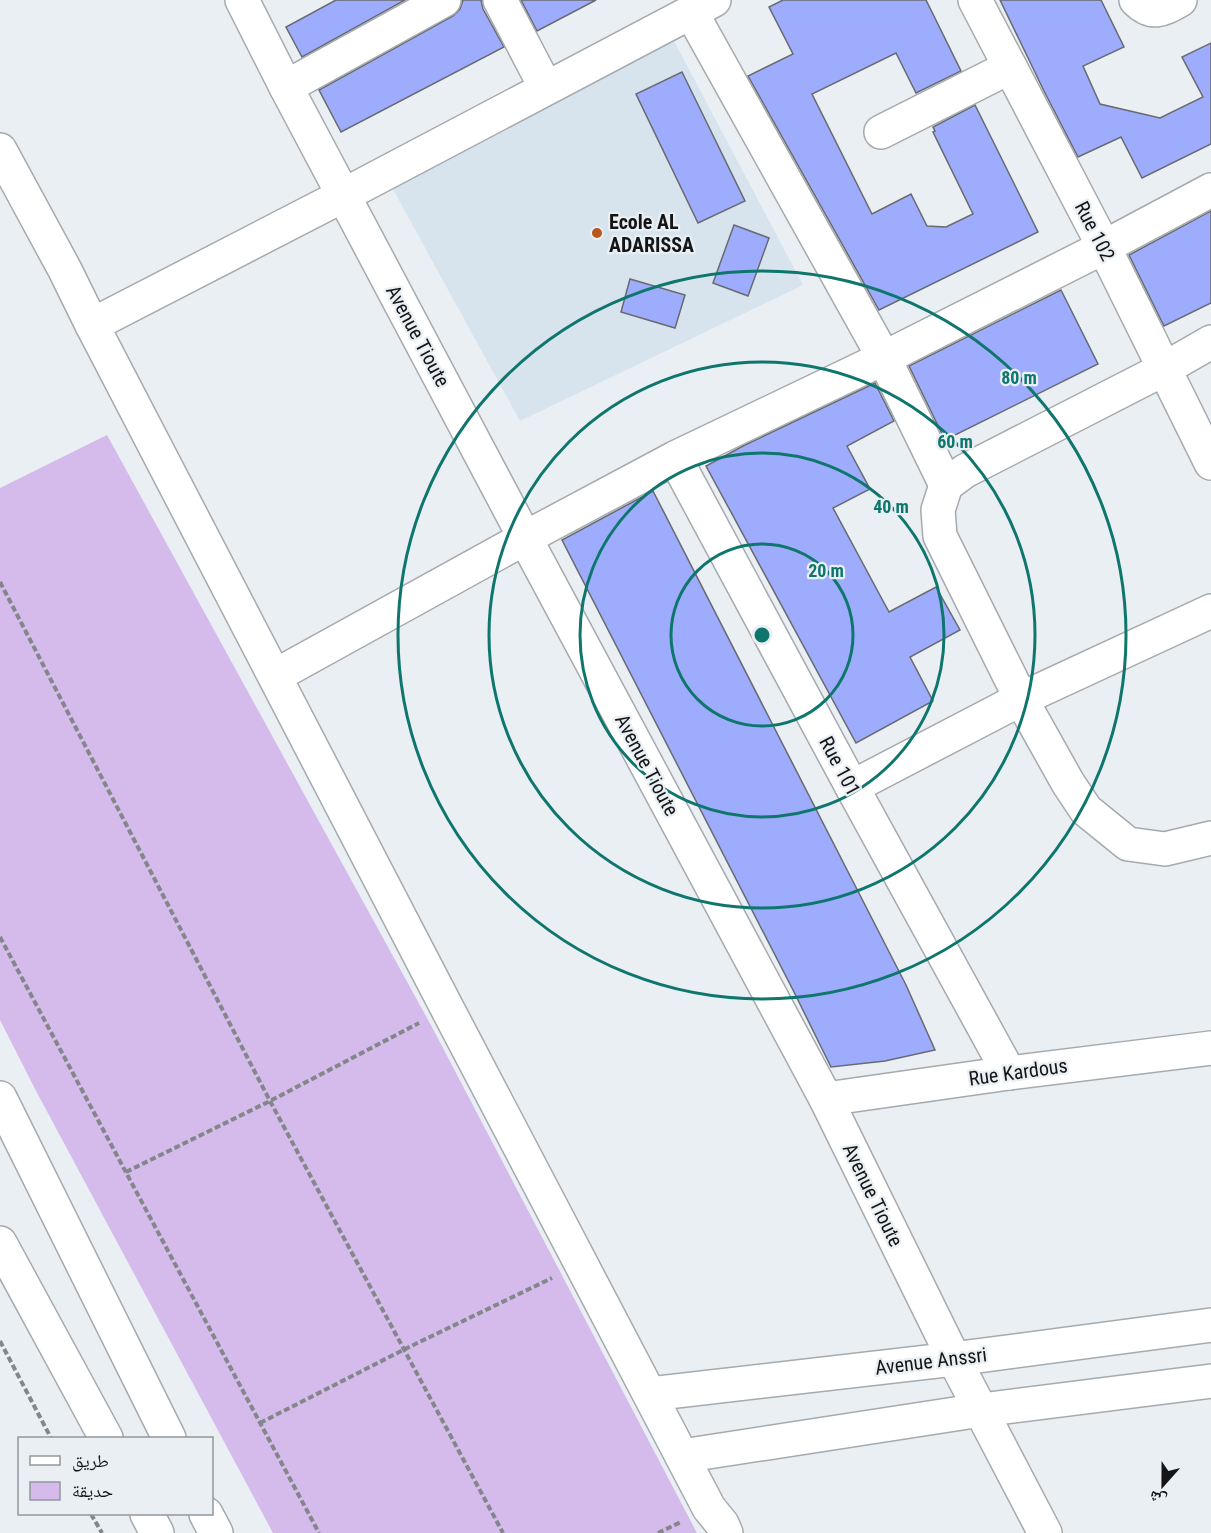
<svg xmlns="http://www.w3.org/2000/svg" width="1211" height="1533" font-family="'Roboto Condensed','Noto Naskh Arabic',sans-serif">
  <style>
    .built { fill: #d7e3ed }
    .green { fill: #d5bbec }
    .building { fill: #9eacfd; stroke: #686a6f; stroke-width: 1.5 }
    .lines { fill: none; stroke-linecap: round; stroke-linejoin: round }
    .minor-casing { stroke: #a5aaae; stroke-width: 36 }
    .trunk-casing { stroke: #a5aaae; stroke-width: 36 }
    .path { stroke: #83868a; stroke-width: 4; stroke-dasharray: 6 3; stroke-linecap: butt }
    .minor { stroke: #fff; stroke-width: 33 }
    .trunk { stroke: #fff; stroke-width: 33 }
    .ring { fill: none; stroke: #0f766e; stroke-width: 3 }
    .poi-dot { fill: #b9571d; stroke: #eaeff4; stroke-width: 2 }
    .labels { text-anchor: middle; stroke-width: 4.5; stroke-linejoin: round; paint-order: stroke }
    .poi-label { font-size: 20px; font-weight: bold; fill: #141517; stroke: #eaeff4; text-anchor: start }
    .street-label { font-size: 20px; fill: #141517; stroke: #eaeff4 }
    .centre { fill: #0f766e; stroke: #eaeff4; stroke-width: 3 }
    .ring-label { font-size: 18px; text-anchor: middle; font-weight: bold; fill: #0f766e; stroke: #eaeff4; stroke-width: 4.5; stroke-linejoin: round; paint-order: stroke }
  </style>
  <rect width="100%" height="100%" fill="#eaeff4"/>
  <polygon class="built" points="674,41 803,285 520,421 389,182"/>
  <polygon class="green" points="107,435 433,1029 697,1533 273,1533 35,1089 0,1020 0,488"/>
  <g class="building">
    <polygon points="336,0 405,0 302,57 286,27"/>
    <polygon points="463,0 481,0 483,9 504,47 341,132 319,90 453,16 460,9"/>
    <polygon points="521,0 596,0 537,31"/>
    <polygon points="783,0 926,0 961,71 916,93 896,53 812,94 872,214 911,194 927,226 946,227 973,214 933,132 935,131 933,127 975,105 1038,232 879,310 748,76 793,54 769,7"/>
    <polygon points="1000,0 1101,0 1124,47 1083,66 1100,104 1160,118 1203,97 1182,57 1211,43 1211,144 1142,178 1121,137 1078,157 1044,91"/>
    <polygon points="682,72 745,201 698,223 636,94"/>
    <polygon points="1211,211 1211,303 1164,326 1129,255"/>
    <polygon points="734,225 769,238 748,296 713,283"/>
    <polygon points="630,279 685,295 675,328 621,312"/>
    <polygon points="1061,290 1098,364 945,440 909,366"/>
    <polygon points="875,383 894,421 847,446 870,489 833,508 889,612 936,587 960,630 910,657 933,701 856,743 706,466 743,446"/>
    <polygon points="653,491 906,985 935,1050 885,1061 831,1067 794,992 562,540"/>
  </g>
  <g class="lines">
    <g class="minor-casing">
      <g id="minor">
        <polyline points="242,0 286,87 525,538 826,1099 954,1359 1045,1533"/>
        <polyline points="500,0 546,88"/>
        <polyline points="975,0 1104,247 1211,463"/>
        <path d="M1136,0C1152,16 1162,10 1180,0"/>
        <polyline points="691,12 884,358 946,485"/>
        <polyline points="286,87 444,0"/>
        <polyline points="881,132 1010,67"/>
        <polyline points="0,150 65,270 92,325 447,1008 709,1508 722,1524 726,1533"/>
        <polyline points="92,325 344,195 714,0"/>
        <polyline points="1211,342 1164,369 965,471 946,485 938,510 940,536 1021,699 1068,783 1086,810 1128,844 1165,849 1211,838"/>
        <polyline points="675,458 852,787 1009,1073"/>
        <polyline points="275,676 525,538 675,458 884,358 1104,247 1211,190"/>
        <polyline points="852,787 1021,699 1211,611"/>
        <polyline points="826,1099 1009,1073 1211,1048"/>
        <polyline points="650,1394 954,1359 1211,1325"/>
        <polyline points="682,1456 981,1410 1211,1381"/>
      </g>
    </g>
    <g class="trunk-casing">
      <g id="trunk">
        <polyline points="0,1098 169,1438"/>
        <polyline points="0,1243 106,1438"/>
        <polyline points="147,1514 157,1533"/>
        <polyline points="206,1514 216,1533"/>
      </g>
    </g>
    <g class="path">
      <polyline points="0,582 270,1101 503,1533"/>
      <polyline points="0,937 319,1533"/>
      <polyline points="126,1172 270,1101 419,1023"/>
      <polyline points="0,1341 51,1438"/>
      <polyline points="260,1423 405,1349 552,1278"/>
      <polyline points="91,1514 102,1533"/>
      <polyline points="658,1533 681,1522"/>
    </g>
    <use href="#minor" class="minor"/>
    <use href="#trunk" class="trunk"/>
  </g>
  <g class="ring">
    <circle cx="762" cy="635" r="91"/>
    <circle cx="762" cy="635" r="182"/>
    <circle cx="762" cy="635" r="273"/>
    <circle cx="762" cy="635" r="364"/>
  </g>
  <circle class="poi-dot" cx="597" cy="233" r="6"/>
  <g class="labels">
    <g class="poi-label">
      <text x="609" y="229">Ecole AL<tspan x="609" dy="23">ADARISSA</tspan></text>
    </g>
    <g class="street-label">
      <text transform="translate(1095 231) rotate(63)" y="7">Rue 102</text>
      <text transform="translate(418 336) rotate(62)" y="7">Avenue Tioute</text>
      <text transform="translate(647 765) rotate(62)" y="7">Avenue Tioute</text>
      <text transform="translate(840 766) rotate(62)" y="7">Rue 101</text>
      <text transform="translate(1018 1072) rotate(-8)" y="7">Rue Kardous</text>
      <text transform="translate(873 1195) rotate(64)" y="7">Avenue Tioute</text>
      <text transform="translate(931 1361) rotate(-7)" y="7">Avenue Anssri</text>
    </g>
  </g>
  <circle cx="762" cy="635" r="9" class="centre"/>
  <g class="ring-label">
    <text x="1019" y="384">80 m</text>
    <text x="955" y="448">60 m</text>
    <text x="891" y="513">40 m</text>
    <text x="826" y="577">20 m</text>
  </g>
  <rect x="18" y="1437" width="195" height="78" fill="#eaeff4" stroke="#94989c" stroke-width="1.5"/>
  <rect x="30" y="1456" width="30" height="9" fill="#ffffff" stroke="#94989c" stroke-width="1.5"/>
  <text x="72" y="1467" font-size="18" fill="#141517">طريق</text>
  <rect x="30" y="1482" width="30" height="18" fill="#d5bbec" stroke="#94989c" stroke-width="1.5"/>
  <text x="72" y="1497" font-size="18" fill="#141517">حديقة</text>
  <g transform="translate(1163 1485) rotate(201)" stroke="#eaeff4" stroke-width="4.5" paint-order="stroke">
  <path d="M0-4.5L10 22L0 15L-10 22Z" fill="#141517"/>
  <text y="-9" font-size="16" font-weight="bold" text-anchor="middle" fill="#141517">ش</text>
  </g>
</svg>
